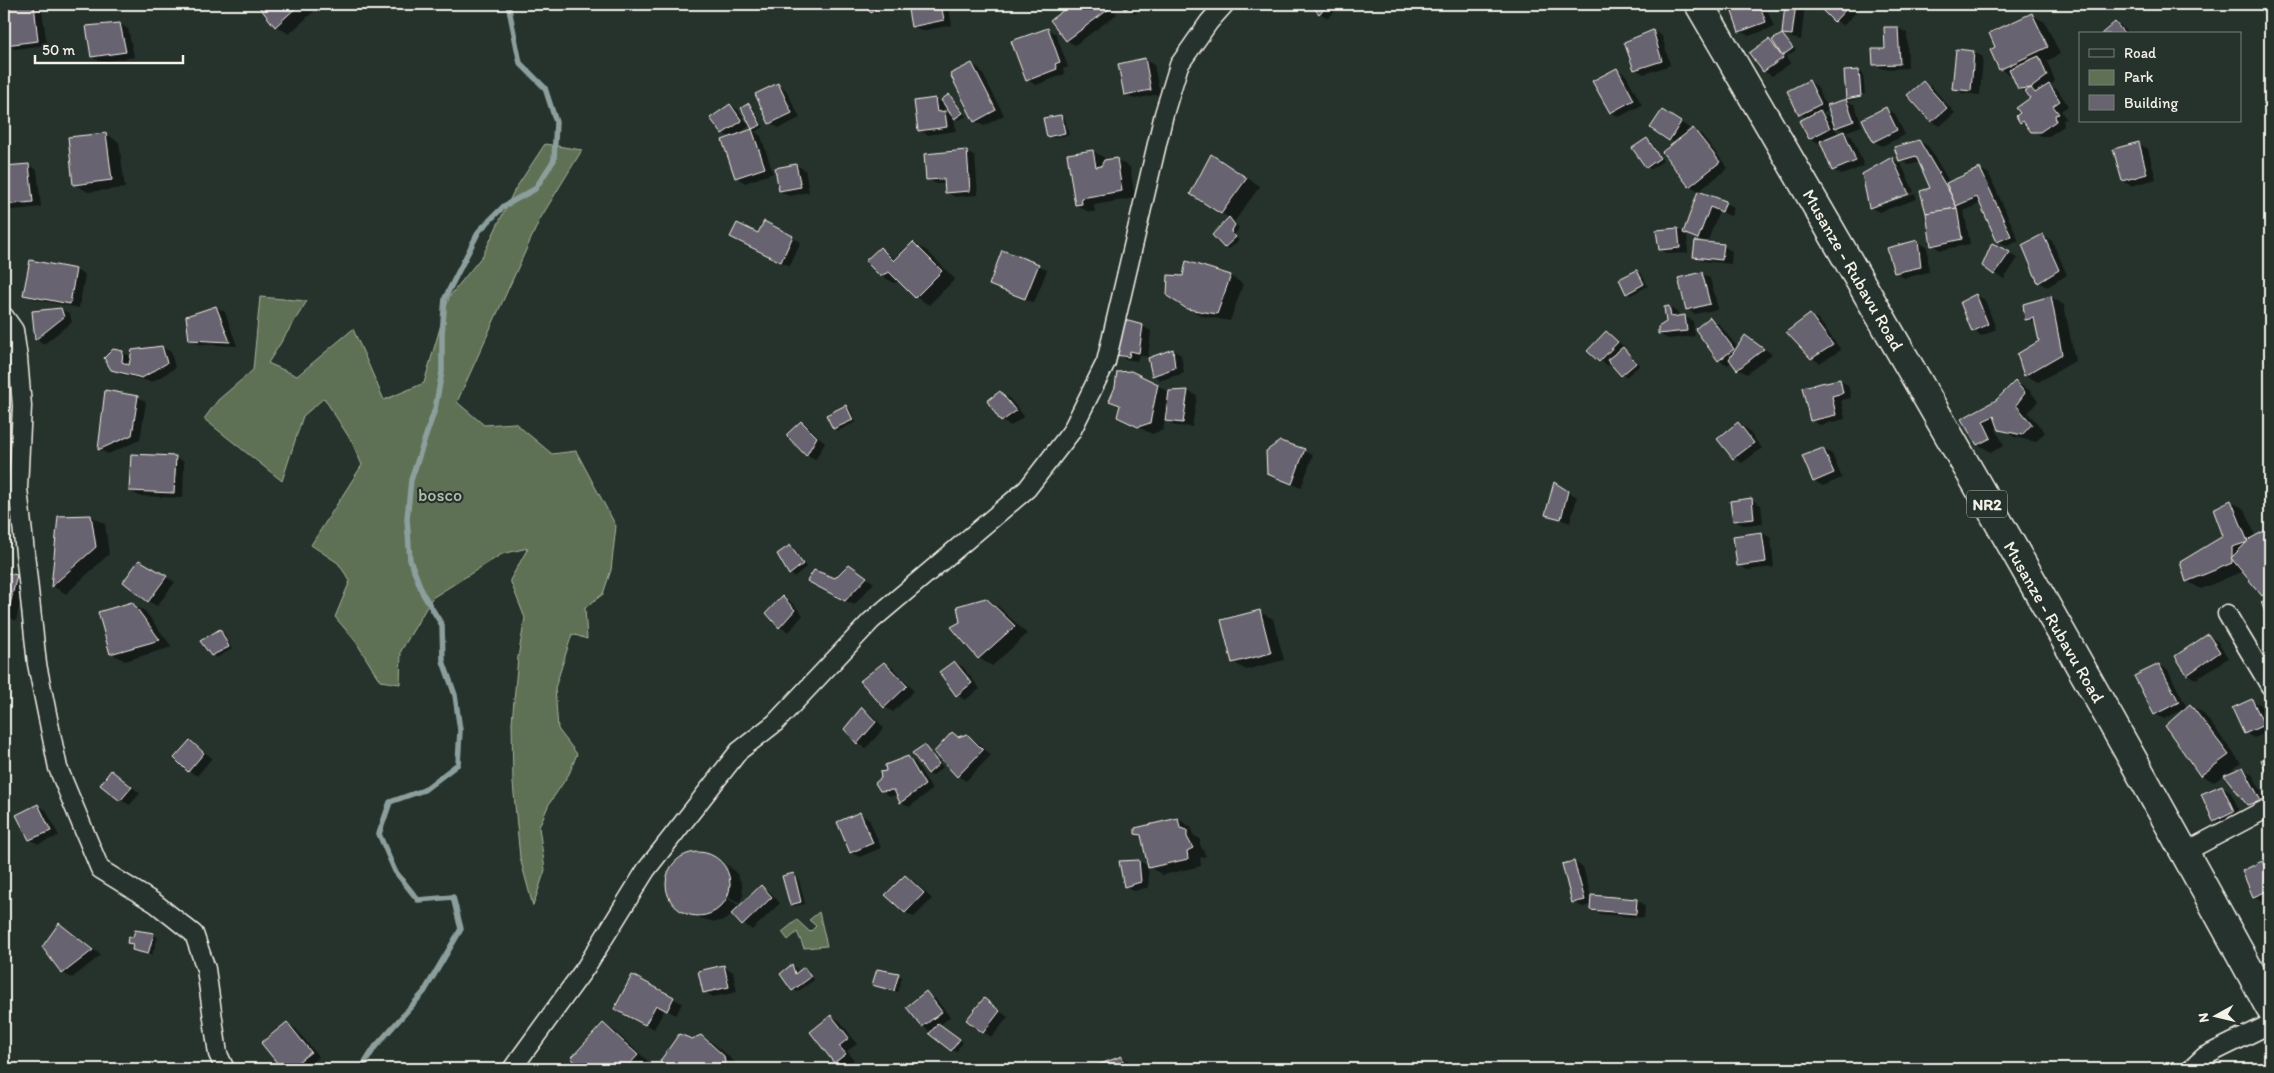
<svg xmlns="http://www.w3.org/2000/svg" width="2274" height="1073" font-family="Itim,sans-serif">
  <style>
    .green { fill: #5e7154; stroke: #a9b19e }
    .shadow { fill: #0007 }
    .lines { fill: none; stroke-linecap: round; stroke-linejoin: round }
    .stream { stroke: #8c9f9d; stroke-width: 5.5 }
    .building { fill: #68646f; stroke: #f4f1e8 }
    .minor-casing { stroke: #f4f1e8; stroke-width: 21 }
    .trunk-casing { stroke: #f4f1e8; stroke-width: 31 }
    .minor { stroke: #26332d; stroke-width: 18 }
    .trunk { stroke: #26332d; stroke-width: 28 }
    .labels { text-anchor: middle; stroke-width: 4.5; stroke-linejoin: round; paint-order: stroke }
    .shield { fill: #26332d; stroke: #b6b8b0; stroke-width: 1 }
    .shield-label { font-size: 16px; font-weight: bold; fill: #f4f1e8 }
    .street-label { font-size: 18px; fill: #f4f1e8; stroke: #26332d }
    .park-label { font-size: 18px; fill: #b8bead; stroke: #26332d }
  </style>
  <rect width="100%" height="100%" fill="#26332d"/>
  <filter id="ink" filterUnits="userSpaceOnUse"><feTurbulence type="fractalNoise" baseFrequency=".02" numOctaves="2"/><feDisplacementMap in="SourceGraphic" scale="10" xChannelSelector="R" yChannelSelector="G"/><feConvolveMatrix kernelMatrix="1 2 1 2 8 2 1 2 1" color-interpolation-filters="sRGB"/></filter>
  <g filter="url(#ink)">
    <g class="green">
      <polygon points="545,144 582,150 540,219 457,402 484,425 515,423 552,454 576,451 616,526 611,570 603,594 585,608 587,639 572,634 555,688 558,729 577,754 569,774 549,804 539,827 545,870 533,906 520,858 513,783 512,722 518,657 525,618 510,580 528,548 502,554 432,598 401,651 400,684 380,681 356,642 335,617 350,581 338,563 311,545 362,465 352,442 324,398 303,416 282,481 204,419 218,400 253,370 260,297 307,301 268,363 297,376 353,329 384,400 424,383 449,297 483,255 514,191"/>
      <polygon points="819,912 827,946 804,948 797,932 788,940 782,932 797,920 810,932 816,926 809,920"/>
    </g>
    <g class="shadow">
      <polygon points="4,4 41,4 47,45 15,49 6,44"/>
      <polygon points="259,4 322,4 289,34 276,26"/>
      <polygon points="863,4 886,4 876,14"/>
      <polygon points="908,4 948,4 952,25 921,31 913,26"/>
      <polygon points="1074,4 1110,4 1117,14 1075,45 1066,40 1052,20"/>
      <polygon points="1121,4 1145,4 1135,14"/>
      <polygon points="1311,4 1343,4 1328,18 1319,13"/>
      <polygon points="1749,4 1763,4 1766,6 1774,27 1749,36 1740,31 1732,10"/>
      <polygon points="1786,4 1805,4 1801,40 1792,38 1783,33"/>
      <polygon points="1830,4 1859,4 1862,6 1843,26 1824,10"/>
      <polygon points="2032,15 2045,22 2060,54 2047,61 2055,81 2050,86 2058,90 2068,106 2061,111 2066,119 2063,120 2064,126 2049,136 2041,136 2021,122 2032,99 2019,88 2013,76 2000,69"/>
      <polygon points="2116,23 2124,28 2128,34 2103,34"/>
      <polygon points="120,24 128,29 134,57 101,62 92,57"/>
      <polygon points="1898,28 1907,33 1908,68 1883,69 1874,64 1886,50"/>
      <polygon points="1047,29 1056,34 1068,67 1063,69 1065,74 1036,85 1027,80"/>
      <polygon points="1653,31 1662,36 1670,65 1644,74 1635,69"/>
      <polygon points="1782,35 1796,50 1786,57 1791,63 1772,76 1764,71 1769,40 1772,42"/>
      <polygon points="1957,51 1974,52 1983,57 1980,95 1962,93 1954,88"/>
      <polygon points="1145,60 1154,65 1160,94 1134,99 1125,94"/>
      <polygon points="972,64 980,69 1004,115 984,126 975,121"/>
      <polygon points="1617,69 1626,75 1642,105 1619,117 1611,112"/>
      <polygon points="1859,71 1863,74 1865,94 1849,97 1849,99 1865,98 1847,101 1855,105 1862,126 1845,132 1835,126 1830,109 1822,113 1829,116 1839,135 1844,132 1852,137 1864,166 1842,175 1833,170 1821,142 1818,143 1810,138 1807,118 1800,114 1809,81 1817,86 1827,107 1847,100 1845,72"/>
      <polygon points="1924,82 1932,87 1955,113 1940,126 1931,121"/>
      <polygon points="778,85 786,90 800,118 779,128 770,123"/>
      <polygon points="949,96 966,116 959,120 954,117 956,131 928,135 919,130 935,99 944,104 945,112 955,118"/>
      <polygon points="730,105 738,110 749,126 736,136 754,130 742,108 749,105 753,107 764,127 755,132 761,136 773,173 745,183 736,177 731,138 723,133"/>
      <polygon points="1886,108 1895,114 1905,135 1882,146 1874,141"/>
      <polygon points="1061,116 1065,118 1069,135 1052,138 1048,136"/>
      <polygon points="1671,116 1689,128 1683,137 1693,130 1702,135 1728,168 1699,191 1690,186 1676,143 1669,140"/>
      <polygon points="106,134 119,142 125,188 88,192 74,184"/>
      <polygon points="1647,140 1651,142 1663,161 1651,169 1647,167"/>
      <polygon points="1919,141 1928,146 1950,183 1980,169 1989,174 2019,241 2007,246 1998,241 1981,203 1964,211 1970,244 1941,250 1932,245 1921,191 1931,189 1920,162 1909,165 1900,160"/>
      <polygon points="2139,144 2148,149 2156,179 2131,186 2123,181"/>
      <polygon points="1093,151 1106,159 1107,161 1116,160 1130,167 1135,198 1094,205 1095,212 1089,212 1076,205"/>
      <polygon points="966,152 975,157 978,195 955,197 946,192 946,184 936,184 928,179"/>
      <polygon points="1212,155 1260,186 1234,222 1239,228 1234,236 1239,240 1229,249 1214,235 1230,218 1221,213"/>
      <polygon points="1892,159 1901,164 1914,192 1876,204 1876,207 1915,194 1917,199 1879,212 1870,207"/>
      <polygon points="29,165 37,170 41,207 4,211 4,168"/>
      <polygon points="796,165 805,170 809,192 789,196 780,191"/>
      <polygon points="1699,192 1734,207 1731,216 1719,211 1707,243 1687,234 1688,253 1669,254 1660,249 1678,229 1684,233"/>
      <polygon points="764,223 801,242 790,266 741,242 759,234"/>
      <polygon points="2043,236 2052,241 2067,275 2047,287 2039,282"/>
      <polygon points="1918,242 1927,247 1929,272 1904,278 1895,272"/>
      <polygon points="913,243 927,251 955,279 929,305 916,297 899,281 894,283 880,275 880,248 897,260"/>
      <polygon points="1993,245 2018,258 2004,279 1983,266"/>
      <polygon points="1723,246 1732,251 1731,264 1703,261 1695,256"/>
      <polygon points="31,262 76,270 85,275 79,308 33,299 25,294"/>
      <polygon points="1038,265 1047,270 1034,303 990,285"/>
      <polygon points="1637,271 1641,273 1648,286 1631,295 1627,293"/>
      <polygon points="1701,273 1710,278 1718,309 1695,314 1687,309"/>
      <polygon points="1230,276 1243,284 1230,321 1202,316 1188,308 1184,277"/>
      <polygon points="1976,295 1985,300 1996,329 1982,336 1973,331"/>
      <polygon points="2051,297 2064,305 2075,361 2038,382 2025,375 2040,342 2037,325 2026,319"/>
      <polygon points="216,307 225,312 237,346 199,344 190,339"/>
      <polygon points="1669,307 1678,313 1679,317 1684,316 1693,321 1695,336 1668,339 1659,334 1667,323"/>
      <polygon points="61,309 70,314 72,322 44,344 36,339"/>
      <polygon points="1810,315 1819,320 1841,350 1820,363 1812,358"/>
      <polygon points="1710,319 1719,324 1738,348 1754,342 1772,354 1747,374 1738,369 1732,361 1728,365 1719,360"/>
      <polygon points="1142,326 1151,331 1148,357 1139,355 1137,361 1125,359 1117,354"/>
      <polygon points="1606,333 1626,348 1624,349 1640,365 1626,377 1611,363 1608,366 1589,351"/>
      <polygon points="162,347 171,352 175,368 152,382 122,375 112,369 122,352 132,357"/>
      <polygon points="1173,350 1181,355 1184,373 1161,380 1153,375"/>
      <polygon points="1839,380 1848,385 1851,398 1841,400 1845,419 1820,425 1811,420"/>
      <polygon points="2015,382 2029,390 2038,401 2028,413 2045,432 2036,442 2014,437 1999,427 1996,429 2004,446 1991,452 1977,444 1962,419 1997,401"/>
      <polygon points="1157,385 1169,392 1188,391 1197,396 1192,427 1175,426 1165,420 1163,430 1152,434 1132,424 1121,407 1110,400"/>
      <polygon points="1000,393 1009,398 1024,416 1011,426 1002,421 988,402"/>
      <polygon points="138,397 146,402 140,440 108,454 99,449"/>
      <polygon points="846,406 850,409 856,422 838,431 834,429"/>
      <polygon points="801,422 809,427 825,443 815,460 807,455"/>
      <polygon points="1738,423 1746,428 1762,448 1742,463 1734,458"/>
      <polygon points="1281,442 1313,455 1301,488 1269,474"/>
      <polygon points="1823,449 1832,454 1842,478 1823,486 1814,481"/>
      <polygon points="175,457 184,462 183,498 139,496 130,491"/>
      <polygon points="1555,484 1577,497 1570,523 1547,514"/>
      <polygon points="4,487 13,496 4,507"/>
      <polygon points="1752,500 1761,505 1763,524 1743,525 1734,520"/>
      <polygon points="2231,502 2245,509 2256,538 2270,530 2270,599 2263,595 2243,571 2201,589 2187,581 2225,536"/>
      <polygon points="91,516 105,524 109,554 66,594 53,586 59,517"/>
      <polygon points="1762,533 1771,538 1774,567 1747,570 1739,565"/>
      <polygon points="790,546 794,548 806,567 794,577 790,574 778,554"/>
      <polygon points="139,561 175,582 157,606 148,601"/>
      <polygon points="857,571 874,583 854,605 817,586"/>
      <polygon points="4,573 25,581 16,621 4,614"/>
      <polygon points="782,597 791,602 803,615 789,632 780,627 767,613"/>
      <polygon points="986,599 999,607 1027,634 992,666 979,658 961,623"/>
      <polygon points="131,604 145,611 172,647 125,661 111,653"/>
      <polygon points="1260,612 1273,619 1284,660 1246,670 1233,662"/>
      <polygon points="220,631 224,633 232,649 216,658 212,655"/>
      <polygon points="2208,636 2217,641 2228,658 2196,679 2188,674"/>
      <polygon points="954,662 963,667 980,689 965,700 957,695"/>
      <polygon points="884,663 893,668 914,691 893,712 885,707"/>
      <polygon points="2159,665 2168,670 2187,708 2190,705 2203,713 2241,763 2226,775 2243,769 2252,774 2269,805 2257,809 2248,804 2225,775 2214,782 2201,775 2185,708 2164,719 2155,714"/>
      <polygon points="2252,700 2261,705 2270,726 2270,731 2254,738 2245,733"/>
      <polygon points="863,709 871,714 884,728 866,748 857,743 845,729"/>
      <polygon points="953,733 960,738 967,735 976,741 991,755 966,781 958,776"/>
      <polygon points="190,741 212,758 197,776 189,771"/>
      <polygon points="924,746 943,767 932,776 928,773"/>
      <polygon points="907,758 916,763 932,790 909,807 901,802 898,795 890,796 881,791 888,772"/>
      <polygon points="111,772 140,793 130,805 121,800"/>
      <polygon points="2222,786 2230,791 2242,816 2223,825 2214,820"/>
      <polygon points="38,805 46,810 59,836 38,844 30,839"/>
      <polygon points="860,814 869,819 881,848 859,857 851,852"/>
      <polygon points="1178,819 1191,827 1193,835 1200,839 1200,845 1206,856 1200,858 1201,866 1163,875 1149,867 1143,837 1136,833"/>
      <polygon points="688,854 708,854 718,860 727,871 729,869 724,863 730,867 737,874 742,884 743,895 740,903 722,893 721,895 740,906 761,887 770,892 780,903 752,930 732,915 725,920 715,922 695,917 681,909 669,894 669,874 673,866"/>
      <polygon points="1139,861 1148,866 1149,887 1134,891 1125,886"/>
      <polygon points="1574,862 1583,867 1592,901 1637,900 1645,905 1644,918 1600,914 1592,909 1592,905 1582,907 1574,902"/>
      <polygon points="2262,863 2270,868 2270,898 2263,901 2254,896"/>
      <polygon points="794,875 798,877 805,904 795,906 791,904"/>
      <polygon points="905,876 914,881 932,899 914,917 905,912"/>
      <polygon points="68,930 101,955 72,978 63,973"/>
      <polygon points="136,932 158,937 152,955 133,950 134,945 129,942 134,938"/>
      <polygon points="792,966 796,968 798,973 804,969 808,971 814,980 797,992 781,974"/>
      <polygon points="724,967 733,972 737,992 713,997 705,992"/>
      <polygon points="898,975 902,977 898,992 878,986"/>
      <polygon points="632,977 682,1003 676,1015 665,1009 654,1029 624,1014"/>
      <polygon points="926,993 935,998 950,1017 940,1025 963,1042 956,1052 923,1026"/>
      <polygon points="984,1000 1008,1017 992,1037 983,1032"/>
      <polygon points="831,1016 840,1021 857,1044 847,1051 854,1060 844,1067 835,1062 811,1032"/>
      <polygon points="288,1024 296,1029 319,1057 304,1069 283,1069 263,1043"/>
      <polygon points="603,1024 616,1032 651,1064 646,1069 585,1069 573,1058"/>
      <polygon points="701,1036 714,1044 737,1064 738,1069 666,1069 661,1061"/>
      <polygon points="1122,1057 1130,1062 1132,1069 1094,1069 1094,1067"/>
    </g>
    <g class="lines">
      <polyline class="stream" points="361,1069 375,1047 424,992 461,929 453,897 418,900 395,871 379,834 390,802 424,790 458,764 460,730 455,695 443,661 442,625 423,594 410,560 407,519 411,480 435,409 442,372 442,334 445,298 479,231 504,206 535,189 554,160 556,122 545,88 520,63 508,4"/>
    </g>
    <g class="building">
      <polygon points="4,4 34,4 38,41 5,45"/>
      <polygon points="257,4 300,4 275,27"/>
      <polygon points="862,4 880,4 871,13"/>
      <polygon points="907,4 941,4 944,20 911,27"/>
      <polygon points="1072,4 1106,4 1109,9 1066,41 1050,20"/>
      <polygon points="1120,4 1132,4 1125,10"/>
      <polygon points="1310,4 1330,4 1319,14"/>
      <polygon points="1746,4 1759,4 1766,22 1739,32 1731,9"/>
      <polygon points="1785,4 1796,4 1792,35 1782,34"/>
      <polygon points="1828,4 1851,4 1834,22 1822,10"/>
      <polygon points="2032,13 2048,47 1999,70 1990,50 1995,47 1989,33"/>
      <polygon points="2115,22 2125,34 2101,34"/>
      <polygon points="120,23 126,52 91,57 86,26"/>
      <polygon points="1884,27 1898,27 1900,64 1873,65 1872,49 1885,49"/>
      <polygon points="1048,28 1060,62 1055,64 1057,69 1026,81 1011,41"/>
      <polygon points="1653,30 1662,61 1634,70 1624,42"/>
      <polygon points="1782,34 1793,48 1782,56 1772,40"/>
      <polygon points="1769,39 1783,58 1763,72 1749,53"/>
      <polygon points="1956,49 1974,51 1971,91 1952,89"/>
      <polygon points="2039,56 2047,76 2031,88 2018,89 2009,69"/>
      <polygon points="1145,58 1151,90 1124,95 1118,64"/>
      <polygon points="972,63 996,110 974,122 950,74"/>
      <polygon points="1617,68 1634,100 1610,113 1592,81"/>
      <polygon points="1859,70 1861,96 1846,99 1844,71"/>
      <polygon points="1809,80 1821,104 1799,115 1787,91"/>
      <polygon points="1923,81 1947,108 1931,122 1907,95"/>
      <polygon points="778,83 792,113 769,124 755,94"/>
      <polygon points="2049,84 2060,101 2053,106 2059,114 2055,115 2056,121 2040,132 2031,132 2023,121 2020,123 2016,116 2020,113 2016,108 2030,98 2025,91 2031,88 2035,93"/>
      <polygon points="949,94 963,113 954,119 941,100"/>
      <polygon points="935,98 937,112 945,111 947,127 918,131 914,101"/>
      <polygon points="1846,99 1854,121 1835,128 1827,105"/>
      <polygon points="749,103 761,125 752,129 741,108"/>
      <polygon points="730,104 742,121 722,134 710,118"/>
      <polygon points="1886,107 1897,130 1873,142 1862,119"/>
      <polygon points="1662,110 1681,122 1669,141 1650,128"/>
      <polygon points="1820,110 1830,128 1809,139 1799,121"/>
      <polygon points="1061,115 1065,133 1047,137 1043,118"/>
      <polygon points="1693,128 1720,162 1689,187 1662,152"/>
      <polygon points="752,129 765,168 735,178 722,140"/>
      <polygon points="1844,131 1856,161 1832,171 1820,141"/>
      <polygon points="106,133 112,180 73,185 68,137"/>
      <polygon points="1647,138 1660,158 1646,168 1632,148"/>
      <polygon points="1919,140 1950,193 1957,208 1926,213 1920,191 1930,188 1916,156 1899,161 1894,147"/>
      <polygon points="2139,142 2147,174 2122,181 2113,149"/>
      <polygon points="967,150 970,191 945,193 944,179 926,180 924,154"/>
      <polygon points="1093,150 1096,167 1101,166 1104,160 1117,158 1122,191 1081,198 1082,204 1075,205 1067,154"/>
      <polygon points="1211,154 1247,178 1221,214 1190,194"/>
      <polygon points="1892,157 1909,194 1869,208 1862,174"/>
      <polygon points="29,164 33,202 4,205 4,166"/>
      <polygon points="796,164 801,187 779,191 775,168"/>
      <polygon points="1980,168 2011,236 1997,242 1977,197 1956,206 1946,183"/>
      <polygon points="1698,191 1726,201 1722,212 1710,207 1698,239 1683,233"/>
      <polygon points="1957,208 1962,239 1931,246 1926,213"/>
      <polygon points="1229,217 1235,225 1231,232 1236,237 1224,248 1212,235"/>
      <polygon points="764,221 793,236 781,262 730,237 737,223 758,233"/>
      <polygon points="1678,228 1680,248 1659,250 1656,230"/>
      <polygon points="2043,234 2059,270 2038,283 2022,245"/>
      <polygon points="1918,240 1921,267 1894,273 1887,248"/>
      <polygon points="1695,241 1724,244 1722,260 1693,257"/>
      <polygon points="913,242 942,271 915,298 889,272 880,276 865,261 880,247 894,261"/>
      <polygon points="1992,243 2010,252 1994,275 1982,266"/>
      <polygon points="1002,250 1039,264 1025,299 989,285"/>
      <polygon points="30,260 76,269 70,304 23,295"/>
      <polygon points="1186,261 1231,275 1217,314 1187,309 1167,296 1168,275 1183,276"/>
      <polygon points="1637,270 1644,284 1626,294 1619,279"/>
      <polygon points="1702,272 1710,304 1686,310 1678,278"/>
      <polygon points="1976,294 1988,324 1972,332 1960,302"/>
      <polygon points="2051,296 2062,354 2024,376 2017,354 2039,341 2034,318 2025,320 2023,304"/>
      <polygon points="216,306 230,342 189,340 186,316"/>
      <polygon points="1669,306 1671,317 1685,315 1687,331 1658,334 1658,327 1666,322 1664,307"/>
      <polygon points="61,308 64,317 35,340 32,311"/>
      <polygon points="1810,314 1833,345 1811,359 1786,332"/>
      <polygon points="1710,317 1734,349 1718,361 1695,329"/>
      <polygon points="1121,319 1143,325 1139,353 1130,351 1129,357 1115,355"/>
      <polygon points="1606,331 1618,342 1599,362 1587,351"/>
      <polygon points="1745,335 1764,349 1737,370 1729,359"/>
      <polygon points="162,346 167,363 142,378 111,370 104,358 113,349 123,351 122,362 129,365 132,350"/>
      <polygon points="1623,347 1636,363 1621,376 1607,360"/>
      <polygon points="1173,349 1175,368 1152,376 1148,358"/>
      <polygon points="1131,371 1158,384 1150,423 1138,427 1117,417 1120,405 1109,401 1115,387 1117,372"/>
      <polygon points="1840,379 1843,393 1832,396 1836,415 1810,421 1802,387"/>
      <polygon points="2015,381 2025,393 2016,405 2032,424 2022,435 1999,430 1994,416 1983,421 1991,438 1977,445 1961,419 1996,400"/>
      <polygon points="105,390 138,396 132,435 98,450"/>
      <polygon points="1188,390 1183,423 1165,421 1169,391"/>
      <polygon points="1000,391 1016,411 1001,422 987,401"/>
      <polygon points="846,405 853,420 833,429 826,415"/>
      <polygon points="801,421 817,437 806,456 786,435"/>
      <polygon points="1738,422 1754,443 1733,459 1717,439"/>
      <polygon points="1280,441 1305,449 1292,484 1267,474 1266,451"/>
      <polygon points="1823,448 1834,473 1813,482 1802,456"/>
      <polygon points="131,454 176,456 174,493 129,491"/>
      <polygon points="1554,482 1568,491 1561,519 1545,515"/>
      <polygon points="1752,498 1754,519 1733,521 1730,501"/>
      <polygon points="2231,500 2248,542 2232,547 2232,563 2186,582 2180,562 2223,536 2213,509"/>
      <polygon points="91,515 96,547 51,587 58,516"/>
      <polygon points="2270,528 2270,590 2262,596 2231,558 2251,538"/>
      <polygon points="1762,532 1766,562 1737,566 1733,536"/>
      <polygon points="790,545 803,564 789,575 777,554"/>
      <polygon points="139,560 167,576 148,602 123,582"/>
      <polygon points="849,564 867,577 845,601 807,581 814,570 835,578"/>
      <polygon points="4,572 17,575 7,617 4,616"/>
      <polygon points="782,596 795,610 779,628 766,613"/>
      <polygon points="986,598 1015,626 978,659 951,627 960,622 957,606"/>
      <polygon points="2270,598 2270,624 2261,602"/>
      <polygon points="132,602 160,640 110,654 98,612"/>
      <polygon points="1260,610 1271,653 1232,663 1221,620"/>
      <polygon points="220,629 229,647 211,656 200,641"/>
      <polygon points="2208,634 2220,652 2187,675 2175,656"/>
      <polygon points="954,661 972,683 956,696 939,672"/>
      <polygon points="884,662 907,686 884,708 860,681"/>
      <polygon points="2159,664 2179,702 2154,715 2134,676"/>
      <polygon points="2252,699 2264,725 2244,734 2232,708"/>
      <polygon points="2190,704 2229,755 2200,776 2165,726"/>
      <polygon points="862,707 876,722 857,744 844,729"/>
      <polygon points="952,732 958,737 967,734 983,750 957,777 934,752"/>
      <polygon points="190,740 204,753 188,772 174,758"/>
      <polygon points="924,745 939,764 928,774 912,753"/>
      <polygon points="908,756 925,785 900,803 894,790 880,791 875,783 881,778 880,772 886,771 885,765"/>
      <polygon points="2270,756 2270,781 2261,760"/>
      <polygon points="2243,767 2261,801 2247,805 2224,775"/>
      <polygon points="111,770 132,787 120,801 100,785"/>
      <polygon points="2222,785 2234,811 2213,821 2201,794"/>
      <polygon points="38,804 51,831 29,840 16,815"/>
      <polygon points="860,812 873,843 850,853 837,822"/>
      <polygon points="1178,818 1180,828 1187,830 1187,837 1193,848 1187,851 1188,859 1148,868 1141,835 1135,834 1135,828"/>
      <circle cx="698" cy="884" r="32"/>
      <polygon points="1139,860 1141,882 1124,887 1119,861"/>
      <polygon points="1574,861 1585,900 1572,903 1562,864"/>
      <polygon points="2262,861 2270,880 2270,890 2253,897 2242,871"/>
      <polygon points="794,873 801,902 790,905 782,876"/>
      <polygon points="905,875 924,893 905,913 885,895"/>
      <polygon points="761,885 772,897 742,926 731,914"/>
      <polygon points="1591,895 1637,899 1636,914 1590,910"/>
      <polygon points="59,923 93,950 62,974 42,947"/>
      <polygon points="135,930 154,933 148,954 132,950 133,944 127,943 128,937 133,937"/>
      <polygon points="792,964 795,974 804,967 811,977 792,991 780,974"/>
      <polygon points="724,965 729,987 703,993 698,971"/>
      <polygon points="877,969 899,973 894,991 872,985"/>
      <polygon points="632,975 674,997 667,1011 656,1005 645,1025 614,1009"/>
      <polygon points="926,991 942,1012 922,1027 906,1007"/>
      <polygon points="984,998 1000,1011 983,1033 966,1020"/>
      <polygon points="831,1015 849,1038 839,1046 846,1054 834,1063 810,1032"/>
      <polygon points="287,1022 311,1052 289,1069 282,1069 261,1043"/>
      <polygon points="603,1023 638,1055 625,1069 583,1069 571,1058"/>
      <polygon points="938,1023 960,1039 951,1051 929,1034"/>
      <polygon points="679,1034 692,1039 701,1035 724,1056 726,1069 665,1069 660,1061"/>
      <polygon points="1122,1056 1125,1069 1093,1069 1092,1067"/>
    </g>
    <g class="lines">
      <g class="minor-casing">
        <g id="minor">
          <polyline points="4,316 14,330 18,358 22,406 18,488 37,664 58,768 100,869 155,903 194,934 206,969 218,1054 225,1069"/>
          <polyline points="2227,614 2270,686"/>
          <polyline points="2185,852 2270,807"/>
          <polyline points="512,1069 586,967 646,870 739,751 775,723 871,621 1027,489 1071,432 1106,362 1164,114 1179,65 1209,22 1225,4"/>
          <polyline points="2191,1069 2205,1056 2270,1024"/>
        </g>
      </g>
      <g class="trunk-casing">
        <path id="trunk" d="M1699,4C1893,337 2086,670 2270,1008"/>
      </g>
      <use href="#minor" class="minor"/>
      <use href="#trunk" class="trunk"/>
    </g>
  </g>
  <g class="labels">
    <rect class="shield" x="1967" y="490.5" width="40" height="27" rx="4"/>
    <g class="shield-label">
      <text x="1987" y="510">NR2</text>
    </g>
    <g class="street-label">
      <text transform="translate(1853 270) rotate(60)" y="6">Musanze - Rubavu Road</text>
      <text transform="translate(2054 622) rotate(60)" y="6">Musanze - Rubavu Road</text>
    </g>
    <g class="park-label">
      <text x="440" y="501">bosco</text>
    </g>
  </g>
  <rect width="2274" height="1073" fill="none" stroke="#26332d" stroke-width="20"/>
  <rect x="10" y="10" width="2254" height="1053" fill="none" stroke="#f4f1e8" stroke-width="2" filter="url(#ink)"/>
  <rect x="2079" y="32" width="162" height="90" fill="#26332d" stroke="#787f78"/>
  <rect x="2089" y="49" width="25" height="8" fill="#26332d" stroke="#787f78"/>
  <text x="2124" y="58" font-size="15" fill="#f4f1e8">Road</text>
  <rect x="2089" y="70" width="25" height="15" fill="#5e7154" stroke="#787f78"/>
  <text x="2124" y="82" font-size="15" fill="#f4f1e8">Park</text>
  <rect x="2089" y="95" width="25" height="15" fill="#68646f" stroke="#787f78"/>
  <text x="2124" y="108" font-size="15" fill="#f4f1e8">Building</text>
  <g transform="translate(2216 1016) rotate(262)" stroke="#26332d" stroke-width="4" paint-order="stroke">
  <path d="M0-4L9 19L0 12L-9 19Z" fill="#f4f1e8"/>
  <text y="-8" font-size="14" font-weight="bold" text-anchor="middle" fill="#f4f1e8">N</text>
  </g>
  <path d="M35 55v8h148v-8" fill="none" stroke="#f4f1e8" stroke-width="2.5"/>
  <text x="42" y="55" font-size="15" fill="#f4f1e8" stroke="#26332d" stroke-width="4" paint-order="stroke">50 m</text>
</svg>
